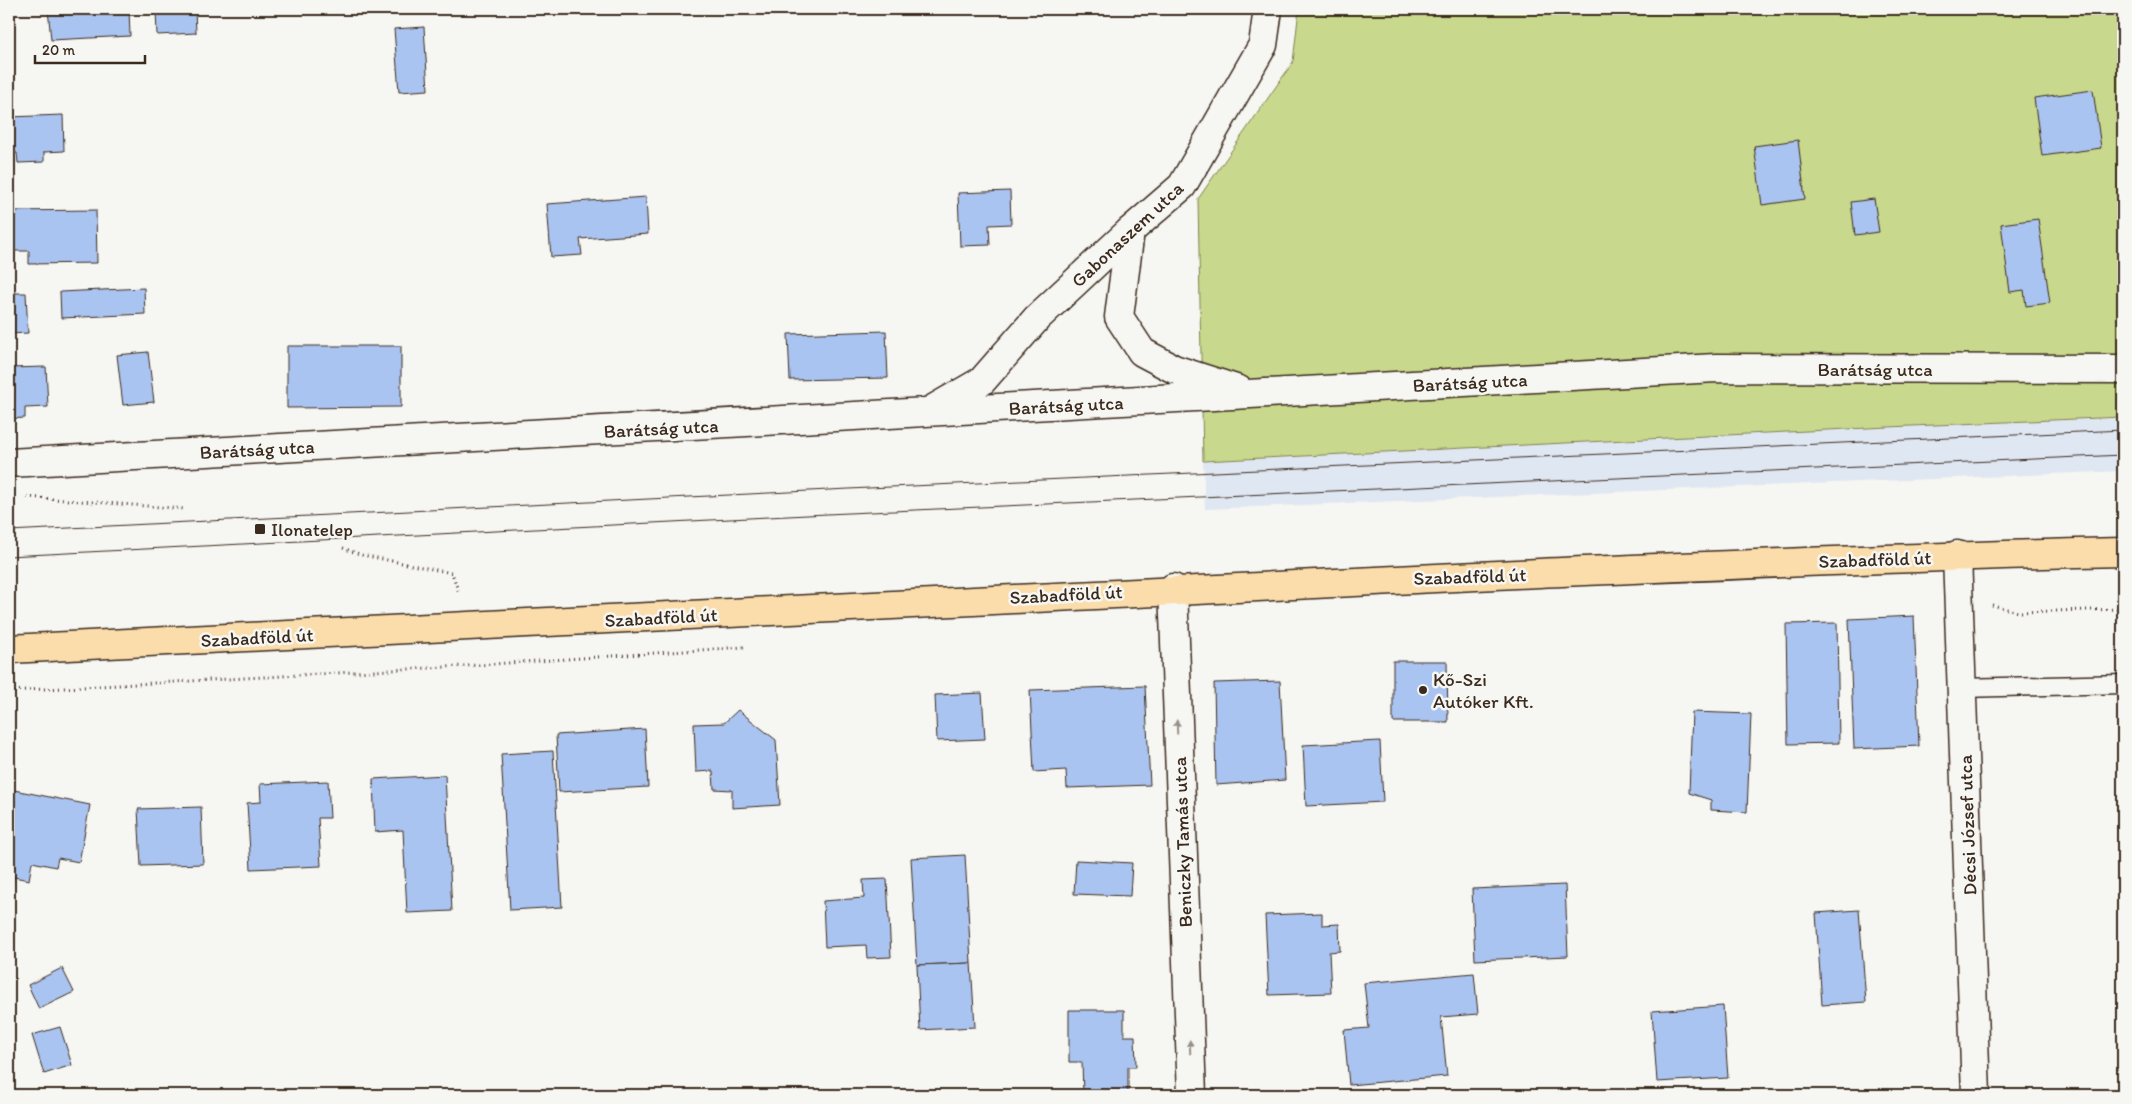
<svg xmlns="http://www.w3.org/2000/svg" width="2132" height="1104" font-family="Itim,sans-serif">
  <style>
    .built { fill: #dfe7f2 }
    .green { fill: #c8d88c; stroke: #828155 }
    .building { fill: #aac4f1; stroke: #3b2a1e }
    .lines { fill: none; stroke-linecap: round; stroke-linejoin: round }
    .service-casing { stroke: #3b2a1e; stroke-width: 21 }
    .minor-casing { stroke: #3b2a1e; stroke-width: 31 }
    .primary-casing { stroke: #3b2a1e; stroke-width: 31 }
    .path { stroke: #3b2a1e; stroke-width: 3; stroke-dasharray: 1 4; stroke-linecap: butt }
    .service { stroke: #f6f6f2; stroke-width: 18 }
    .minor { stroke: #f6f6f2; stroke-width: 28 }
    .primary { stroke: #fbddab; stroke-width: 28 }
    .tram { stroke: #3b2a1e; stroke-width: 1 }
    .oneway { fill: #989088 }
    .poi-dot { fill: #3b2a1e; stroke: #f6f6f2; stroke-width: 2 }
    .labels { text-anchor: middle; stroke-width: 5; stroke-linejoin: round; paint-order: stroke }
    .street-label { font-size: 19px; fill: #3b2a1e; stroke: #f6f6f2 }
    .poi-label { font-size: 19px; fill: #3b2a1e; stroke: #f6f6f2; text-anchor: start }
  </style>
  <rect width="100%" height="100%" fill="#f6f6f2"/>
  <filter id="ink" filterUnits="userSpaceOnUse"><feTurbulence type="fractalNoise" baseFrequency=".02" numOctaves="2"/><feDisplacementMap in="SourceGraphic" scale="10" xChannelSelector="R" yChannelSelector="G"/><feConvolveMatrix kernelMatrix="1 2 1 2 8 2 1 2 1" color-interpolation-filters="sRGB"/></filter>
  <g filter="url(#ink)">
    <polygon class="built" points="2123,417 2123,471 1205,509 1203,461 1888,427"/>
    <polygon class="green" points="1299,9 2123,9 2123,417 1888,427 1203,461 1198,199 1293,62"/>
    <g class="building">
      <polygon points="48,9 129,9 130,36 51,40"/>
      <polygon points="156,9 195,9 196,33 157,35"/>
      <polygon points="424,27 428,90 399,92 394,29"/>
      <polygon points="9,69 10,69 11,104 9,104"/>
      <polygon points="2093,90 2101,148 2042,156 2034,98"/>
      <polygon points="63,115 64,151 44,152 44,162 18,163 17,153 9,153 9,117"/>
      <polygon points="1798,140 1805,199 1762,205 1754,146"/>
      <polygon points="1010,191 1011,224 989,225 990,245 960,246 958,193"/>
      <polygon points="646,197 648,234 580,239 582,255 551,257 547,204"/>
      <polygon points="1874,199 1879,232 1855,235 1851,202"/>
      <polygon points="96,210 97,263 29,264 29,251 9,251 9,211"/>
      <polygon points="2038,219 2050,303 2026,306 2024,290 2010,292 2001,224"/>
      <polygon points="144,288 145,314 61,318 60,292"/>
      <polygon points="9,293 26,293 28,333 9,334"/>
      <polygon points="886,331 888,378 790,380 788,334"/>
      <polygon points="287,346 401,346 401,407 287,408"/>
      <polygon points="148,352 154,402 123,405 117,355"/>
      <polygon points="46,367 48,407 25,408 25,418 9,419 9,368"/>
      <polygon points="1914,616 1919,746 1854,749 1849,619"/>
      <polygon points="1837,623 1839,743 1788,744 1786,624"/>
      <polygon points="1393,661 1447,661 1448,722 1393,722"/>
      <polygon points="1280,681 1285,780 1216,785 1214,683"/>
      <polygon points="1145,686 1150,785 1067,788 1066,770 1034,772 1030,690"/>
      <polygon points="982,693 985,739 937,741 935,695"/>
      <polygon points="738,710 776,740 780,805 732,808 732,790 714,789 713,771 696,772 694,724 724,723"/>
      <polygon points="1692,712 1751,714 1747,812 1711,810 1711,800 1689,793"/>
      <polygon points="645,729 648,787 559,792 556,735"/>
      <polygon points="1380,741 1383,802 1306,806 1303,745"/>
      <polygon points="553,751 562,907 510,910 501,754"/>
      <polygon points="445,775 452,911 407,913 403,830 375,832 373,779"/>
      <polygon points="328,781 330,818 318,818 321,866 251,869 247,803 261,802 260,784"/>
      <polygon points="9,789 90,805 79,862 58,858 56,867 32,862 29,880 14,877 9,902"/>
      <polygon points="201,807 203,864 141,866 138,809"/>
      <polygon points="965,855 971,963 917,965 911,858"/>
      <polygon points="1076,860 1132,863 1130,896 1074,894"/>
      <polygon points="887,879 891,957 867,958 866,945 825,947 823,901 864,898 863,880"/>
      <polygon points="1565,885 1568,956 1475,960 1472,889"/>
      <polygon points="1859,910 1866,1002 1822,1005 1816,913"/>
      <polygon points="1322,913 1322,925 1339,924 1340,951 1329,952 1331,993 1269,995 1265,915"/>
      <polygon points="971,963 975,1027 920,1030 917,965"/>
      <polygon points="62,968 74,992 39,1009 28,985"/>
      <polygon points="1474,973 1478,1014 1441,1017 1447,1076 1349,1085 1344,1030 1369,1028 1364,983"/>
      <polygon points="1723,1006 1728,1078 1657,1082 1652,1011"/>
      <polygon points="1069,1010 1124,1010 1124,1036 1135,1036 1136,1067 1128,1067 1128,1095 1083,1095 1082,1062 1069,1062"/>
      <polygon points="60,1027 72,1065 44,1074 32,1035"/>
      <polygon points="926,1091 1010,1093 1010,1095 926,1095"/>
    </g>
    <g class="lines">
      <g class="service-casing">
        <polyline id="service" points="1962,688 2123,684"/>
      </g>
      <g class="minor-casing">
        <g id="minor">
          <polyline points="1130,231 1119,317 1142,352 1174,369 1239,390"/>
          <polyline points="930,411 982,381 1037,318 1130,231 1182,186 1263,45 1268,9"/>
          <polyline points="9,463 1716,368 2123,369"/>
          <polyline points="1957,555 1976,1095"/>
          <polyline points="1173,588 1192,1095"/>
        </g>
      </g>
      <g class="primary-casing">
        <path id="primary" d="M9,649C519,625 1028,594 1539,573C1733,565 1928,556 2123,552"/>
      </g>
      <g class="path">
        <polyline points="27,497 186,509"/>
        <polyline points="343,548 362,555 452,573 459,593"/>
        <polyline points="1992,605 2018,612 2123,609"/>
        <polyline points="9,691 464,666 744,647"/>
      </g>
      <use href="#service" class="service"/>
      <use href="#minor" class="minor"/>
      <use href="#primary" class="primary"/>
      <g class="tram">
        <polyline points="9,531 869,488 2123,430"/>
        <polyline points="9,556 827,514 2123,455"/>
      </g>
    </g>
    <defs><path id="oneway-solid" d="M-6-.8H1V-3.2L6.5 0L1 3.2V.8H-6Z" transform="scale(1.25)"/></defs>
    <g class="oneway">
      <use href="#oneway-solid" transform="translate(1177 727) rotate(-92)"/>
      <use href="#oneway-solid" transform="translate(1190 1047) rotate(-92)"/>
    </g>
  </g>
  <g class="poi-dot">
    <rect x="254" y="523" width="12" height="12" rx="2.5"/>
    <circle cx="1423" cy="690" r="5"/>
  </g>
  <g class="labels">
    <g class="street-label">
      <text transform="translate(1127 234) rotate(-43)" y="7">Gabonaszem utca</text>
      <text x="1875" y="376">Barátság utca</text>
      <text transform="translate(1470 382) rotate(-3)" y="7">Barátság utca</text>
      <text transform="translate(1066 405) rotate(-3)" y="7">Barátság utca</text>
      <text transform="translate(661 428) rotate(-3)" y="7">Barátság utca</text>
      <text transform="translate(257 449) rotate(-3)" y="7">Barátság utca</text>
      <text transform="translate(1875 559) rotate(-2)" y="7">Szabadföld út</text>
      <text transform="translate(1470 576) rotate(-2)" y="7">Szabadföld út</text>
      <text transform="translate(1066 594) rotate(-3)" y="7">Szabadföld út</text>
      <text transform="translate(661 617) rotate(-3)" y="7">Szabadföld út</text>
      <text transform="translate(257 637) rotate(-3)" y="7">Szabadföld út</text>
      <text transform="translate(1967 825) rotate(-92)" y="7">Décsi József utca</text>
      <text transform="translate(1182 842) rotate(-92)" y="7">Beniczky Tamás utca</text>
    </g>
    <g class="poi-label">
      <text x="271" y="536">Ilonatelep</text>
      <text x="1433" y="686">Kő-Szi<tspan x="1433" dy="22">Autóker Kft.</tspan></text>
    </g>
  </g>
  <rect width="2132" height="1104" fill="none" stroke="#f6f6f2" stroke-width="30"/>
  <rect x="15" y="15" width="2102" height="1074" fill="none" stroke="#3b2a1e" stroke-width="2" filter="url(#ink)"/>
  <path d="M35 55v8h110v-8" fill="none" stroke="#3b2a1e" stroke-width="2.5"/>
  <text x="42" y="55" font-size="15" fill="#3b2a1e" stroke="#f6f6f2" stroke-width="4" paint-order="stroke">20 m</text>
</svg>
